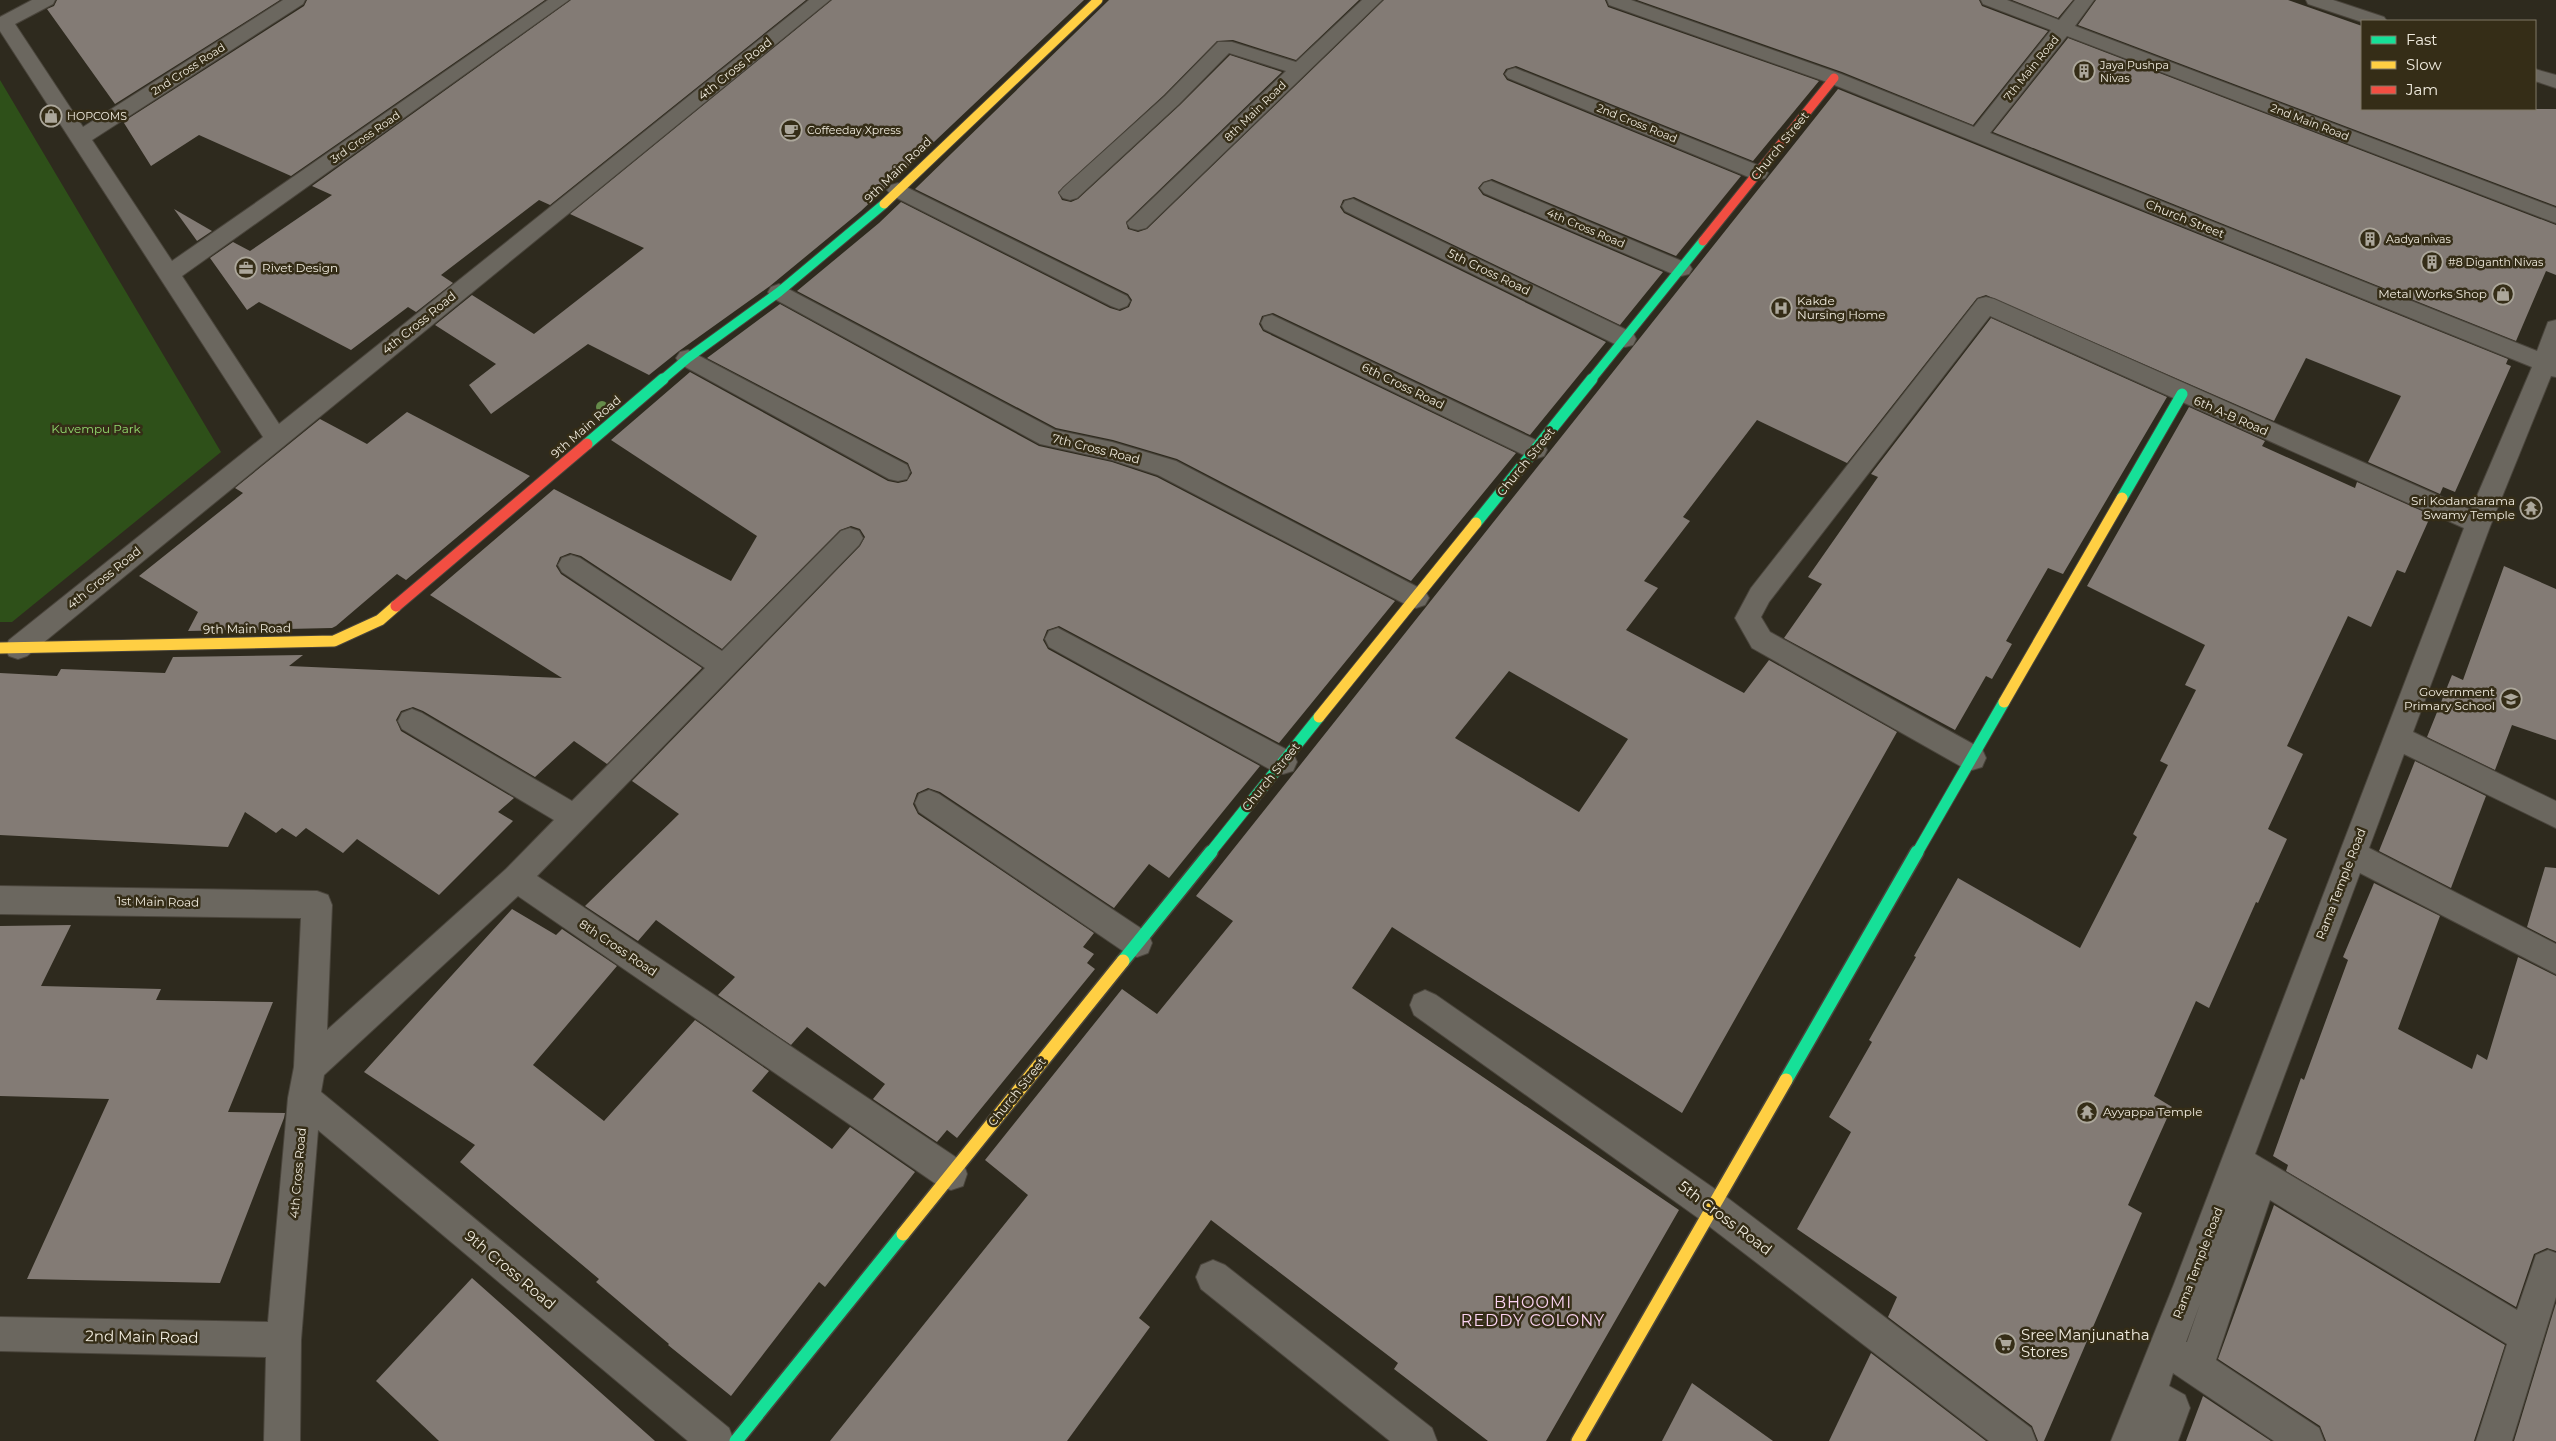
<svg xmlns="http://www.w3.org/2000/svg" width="2556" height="1441" font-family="Montserrat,sans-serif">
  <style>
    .green { fill: #2e5019 }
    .building { fill: #837b75; fill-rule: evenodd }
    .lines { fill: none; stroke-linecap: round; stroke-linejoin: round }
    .street-casing { stroke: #4a453c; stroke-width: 2 }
    .fast-far2-casing { stroke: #4a453c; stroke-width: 11 }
    .fast-far1-casing { stroke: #4a453c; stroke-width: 13 }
    .fast-casing { stroke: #4a453c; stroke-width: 16 }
    .slow-far2-casing { stroke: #4a453c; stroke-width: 11 }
    .slow-far1-casing { stroke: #4a453c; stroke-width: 13 }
    .slow-casing { stroke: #4a453c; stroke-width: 16 }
    .jam-far1-casing { stroke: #4a453c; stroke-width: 11 }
    .jam-casing { stroke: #4a453c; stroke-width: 13 }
    .street { fill: #6b675f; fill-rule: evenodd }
    .fast-far2 { stroke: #16e098; stroke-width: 9 }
    .fast-far1 { stroke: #16e098; stroke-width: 11 }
    .fast { stroke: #16e098; stroke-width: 13 }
    .slow-far2 { stroke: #ffcf43; stroke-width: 9 }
    .slow-far1 { stroke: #ffcf43; stroke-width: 11 }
    .slow { stroke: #ffcf43; stroke-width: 13 }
    .jam-far1 { stroke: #f24e42; stroke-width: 9 }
    .jam { stroke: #f24e42; stroke-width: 11 }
    .tree { fill: #658b4a }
    .labels { text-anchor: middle; stroke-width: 5; stroke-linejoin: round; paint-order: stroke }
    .far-poi-label { font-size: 11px; fill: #f0ebde; stroke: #352d17; text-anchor: start }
    .far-street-label { font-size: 11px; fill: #f0ebde; stroke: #352d17 }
    .street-label { font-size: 12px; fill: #f0ebde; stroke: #352d17 }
    .poi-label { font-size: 12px; fill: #f0ebde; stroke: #352d17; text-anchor: start }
    .park-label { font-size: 12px; fill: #92da6e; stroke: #352d17 }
    .near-street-label { font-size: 15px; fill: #f0ebde; stroke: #352d17 }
    .near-poi-label { font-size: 15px; fill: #f0ebde; stroke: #352d17; text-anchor: start }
    .near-neighbourhood-label { font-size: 16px; letter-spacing: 1px; fill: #fcd4f3; stroke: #352d17 }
  </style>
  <rect width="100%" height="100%" fill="#2e2a1e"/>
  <polygon class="green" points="0,80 221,452 12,622 0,622"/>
  <g class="building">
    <polygon points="57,0 280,0 115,104 47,9 54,6"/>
    <polygon points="307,0 545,0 291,176 199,135 151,166 124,123 126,120 304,6"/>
    <polygon points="571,0 806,0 550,205 539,200 441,275 453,283 416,312 408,307 351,350 259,302 247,310 210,258 233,242 250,251 332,195 312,186"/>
    <polygon points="832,0 1084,0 861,211 770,286 679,351 649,375 588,344 491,414 469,385 496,364 435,325 472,295 534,334 644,248 570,214"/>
    <polygon points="1109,0 1359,0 1296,60 1233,40 1217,41 1164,95 1058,192 1062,200 1071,202 1078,199 1180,105 1230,55 1282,72 1126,222 1128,229 1138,232 1147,229 1384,0 1605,0 1608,7 1819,81 1753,161 1516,66 1506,69 1503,74 1507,80 1741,176 1676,256 1492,179 1483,182 1478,188 1483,195 1663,272 1620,325 1354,197 1343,200 1340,207 1344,213 1606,342 1530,435 1273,313 1262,316 1259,324 1263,331 1516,453 1411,581 1177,459 1113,440 1056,428 797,291 879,223 901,202 1110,308 1120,311 1129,307 1132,300 1128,294 915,189"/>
    <polygon points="1637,0 1979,0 1982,6 2048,31 1973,125 1842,72"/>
    <polygon points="2012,0 2073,0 2058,18"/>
    <polygon points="2096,0 2288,0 2362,26 2362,109 2556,109 2556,206 2078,25"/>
    <polygon points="2068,38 2556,225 2556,275 2546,271 2516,341 1993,132"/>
    <path d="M1838,89L2508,359L2506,364L2511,366L2455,492L2443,487L2440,494L2368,462L2401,396L2306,358L2274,421L1986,295L1977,298L1847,463L1757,420L1683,517L1690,521L1644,581L1658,588L1626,630L1744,693L1769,660L1897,732L1682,1113L1392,927L1352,988L1679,1210L1546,1441H1488L1394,1369L1398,1363L1211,1220L1139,1318L1150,1327L1067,1441H830L1028,1195L985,1160L1122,989L1157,1014L1233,921L1196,896ZM1509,671L1628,739L1579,812L1455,738Z"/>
    <polygon points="174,209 212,231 197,241"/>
    <polygon points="780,304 1039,446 1112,462 1157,477 1395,601 1279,743 1059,626 1047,630 1043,640 1048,649 1260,766 1169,878 1149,864 1114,908 940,792 928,788 917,793 913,804 918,814 1094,933 1083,947 1094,954 1087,963 1095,969 957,1138 947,1130 937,1142 873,1099 885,1084 807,1027 791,1045 718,995 735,977 656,920 638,941 585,906 679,814 632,781 860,546 865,537 860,529 851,526 840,530 722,649 581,556 570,553 560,557 556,566 561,574 702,668 607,764 574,741 535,777 423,711 413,707 401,711 396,720 401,731 514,798 498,812 513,821 439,895 357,839 343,853 306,828 296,837 282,828 276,833 245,812 228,847 0,835 0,673 57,676 61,669 165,673 173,657 303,655 289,666 562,678 430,595 554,489 731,581 757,536 611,440 690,372 888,481 898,483 907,481 912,473 908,463 707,358"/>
    <polygon points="1991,318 2167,397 2063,574 2048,568 2006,641 2012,644 1992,679 1986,676 1955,730 1784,638 1822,584 1808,577 1878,477 1871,474"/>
    <polygon points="2189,407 2265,441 2262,446 2355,488 2357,482 2431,515 2405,573 2397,570 2371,627 2348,616 2287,746 2303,754 2268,829 2287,839 2258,903 2256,902 2209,1008 2196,1001 2154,1096 2172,1107 2128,1205 2142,1213 2044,1441 2038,1441 2032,1426 1888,1317 1897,1297 1797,1229 1851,1132 1829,1117 1872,1042 1869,1040 1916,957 1914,956 1958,878 2080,948 2137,837 2133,834 2168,765 2160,761 2196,690 2185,685 2205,645 2087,586"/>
    <polygon points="407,412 530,476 406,580 397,574 336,626 332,628 188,631 198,612 139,576 243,493 235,488 320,419 367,444"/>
    <polygon points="2504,566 2556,589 2556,740 2512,725 2495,770 2427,737 2452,675 2463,680"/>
    <polygon points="2415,761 2486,796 2451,888 2379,851"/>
    <polygon points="2545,867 2556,868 2556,942 2527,927"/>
    <polygon points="2374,883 2440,916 2398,1029 2472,1069 2477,1054 2487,1060 2518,957 2556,976 2556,1251 2547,1248 2534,1254 2516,1307 2286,1171 2288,1165 2273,1156 2301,1078 2304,1080 2348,960 2343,957"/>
    <polygon points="512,909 556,935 562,929 617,966 533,1065 604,1121 695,1020 769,1071 752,1091 832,1149 850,1127 915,1172 825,1287 819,1282 731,1396 668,1345 669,1344 596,1282 599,1279 460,1162 475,1145 364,1072"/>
    <polygon points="71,925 41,986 161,989 156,1000 273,1002 228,1112 285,1113 284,1118 220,1283 27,1279 109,1099 0,1096 0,926"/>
    <polygon points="2274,1205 2505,1345 2474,1441 2326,1441 2320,1426 2218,1359"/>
    <polygon points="472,1278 655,1441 439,1441 376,1381"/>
    <polygon points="2556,1303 2556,1441 2514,1441"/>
    <polygon points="1871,1353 1986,1441 1829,1441"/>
    <polygon points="1692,1383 1773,1441 1662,1441"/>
    <polygon points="2203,1396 2271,1441 2186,1441"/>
  </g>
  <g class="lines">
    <g class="street-casing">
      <g id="street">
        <polygon points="32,0 55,0 53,4 15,24 83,127 283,0 305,0 303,4 92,140 172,261 548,0 569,0 182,276 279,424 809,0 830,0 27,656 18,659 9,656 5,648 9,640 263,437 0,31 0,17"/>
        <polygon points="1362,0 1382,0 1146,228 1138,230 1130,228 1127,223 1286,71 1229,53 1179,104 1077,198 1070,200 1063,198 1059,193 1063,188 1165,96 1218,42 1232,42 1296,62"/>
        <path d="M1607,0H1631L1841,74L1974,127L2051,30L1983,4L1981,0H2007L2059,20L2075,0H2094L2075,26L2556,208V223L2067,36L1990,133L2537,351L2548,322L2556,320V377L2551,376L2491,524L2413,732L2556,801V828L2404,754L2369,848L2556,944V974L2360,873L2255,1154L2517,1310L2536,1255L2548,1250L2556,1253V1297L2512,1441H2476L2507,1344L2270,1200L2216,1360L2319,1428L2324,1441H2274L2173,1373L2169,1386L2185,1395L2190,1408L2178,1441H2111L2174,1284L2464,528L1990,316L1769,602L1761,617L1770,632L1982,749L1986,758L1982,767L1972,770L1962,767L1752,648L1735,618L1751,588L1978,299L1986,297L1994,299L2471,510L2532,367L1827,82L1609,5ZM2200,1304L2187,1342H2186Z"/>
        <polygon points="2306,0 2333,0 2384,17 2387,21 2362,22 2308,4"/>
        <polygon points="1515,68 1765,168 1768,173 1765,178 1758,180 1751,178 1508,78 1505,74 1508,70"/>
        <polygon points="2535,69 2556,75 2556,88 2535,81"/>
        <polygon points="1491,181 1689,264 1692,269 1689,274 1681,276 1673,274 1484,193 1480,188 1484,183"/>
        <polygon points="898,183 1127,296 1130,301 1127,306 1119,309 1111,306 891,195 887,190 891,185"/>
        <polygon points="1353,199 1633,333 1636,339 1633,345 1625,347 1617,345 1345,211 1342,206 1345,201"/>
        <polygon points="779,284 1055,430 1112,442 1176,461 1425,591 1429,598 1425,605 1416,608 1407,605 1158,475 1112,460 1040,444 771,297 768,292 771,287"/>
        <polygon points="1272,315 1544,444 1547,450 1544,456 1535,459 1526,456 1264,329 1261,323 1264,317"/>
        <polygon points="688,350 907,465 910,472 907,479 898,481 889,479 680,364 676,358 680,352"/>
        <polygon points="850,528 859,531 863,538 859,545 537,876 963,1162 967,1174 963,1186 951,1190 939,1186 518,896 324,1075 321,1092 729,1428 734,1441 688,1441 318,1130 301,1340 300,1441 264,1441 266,1357 0,1351 0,1317 268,1322 288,1098 294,1067 301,918 0,914 0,886 317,891 328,895 332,905 327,1030 506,869 554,820 402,729 398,721 402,713 412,709 422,713 572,801 705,668 562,572 558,565 562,558 571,555 580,558 722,651 841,531"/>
        <polygon points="1058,628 1293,753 1297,762 1293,771 1283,774 1273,771 1049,647 1045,639 1049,631"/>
        <polygon points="929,790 939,794 1148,933 1152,943 1148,953 1137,957 1126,953 919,812 915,803 919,794"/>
        <polygon points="1425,990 1436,995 1725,1196 2031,1428 2036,1441 1989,1441 1701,1220 1414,1015 1410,1005 1414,995"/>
        <polygon points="1213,1260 1225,1265 1432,1428 1437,1441 1390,1441 1201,1289 1196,1277 1201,1265"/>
      </g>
    </g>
    <g class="fast-far2-casing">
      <g id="fast-far2">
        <polyline points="662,380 688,358 779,292 884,204"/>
        <polyline points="1591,380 1703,241"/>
      </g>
    </g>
    <g class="fast-far1-casing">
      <g id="fast-far1">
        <polyline points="587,444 663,379"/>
        <polyline points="2122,498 2182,394"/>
        <polyline points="1476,523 1592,379"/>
        <polyline points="1210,853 1319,717"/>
        <polyline points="1917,853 2004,702"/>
      </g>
    </g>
    <g class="fast-casing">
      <g id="fast">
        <polyline points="1123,961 1211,852"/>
        <polyline points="1786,1080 1917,852"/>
        <polyline points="736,1441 903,1234"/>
      </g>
    </g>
    <g class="slow-far2-casing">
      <polyline id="slow-far2" points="884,204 1098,0"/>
    </g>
    <g class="slow-far1-casing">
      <g id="slow-far1">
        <polyline points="0,648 334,641 380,620 396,606"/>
        <polyline points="2004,702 2122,498"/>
        <polyline points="1319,717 1476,523"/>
      </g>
    </g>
    <g class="slow-casing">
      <g id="slow">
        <polyline points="903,1234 1123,961"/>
        <polyline points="1578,1441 1786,1080"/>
      </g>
    </g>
    <g class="jam-far1-casing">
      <polyline id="jam-far1" points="1703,241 1834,78"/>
    </g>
    <g class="jam-casing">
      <polyline id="jam" points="396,606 587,444"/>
    </g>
    <use href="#street" class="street"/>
    <use href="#fast-far2" class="fast-far2"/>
    <use href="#fast-far1" class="fast-far1"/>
    <use href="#fast" class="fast"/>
    <use href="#slow-far2" class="slow-far2"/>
    <use href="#slow-far1" class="slow-far1"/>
    <use href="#slow" class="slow"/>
    <use href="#jam-far1" class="jam-far1"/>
    <use href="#jam" class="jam"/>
  </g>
  <circle class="tree" cx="602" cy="407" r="6"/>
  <defs>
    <g id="building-ring" transform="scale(1.125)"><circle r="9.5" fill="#352d17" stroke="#aca79b" stroke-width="1.5"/><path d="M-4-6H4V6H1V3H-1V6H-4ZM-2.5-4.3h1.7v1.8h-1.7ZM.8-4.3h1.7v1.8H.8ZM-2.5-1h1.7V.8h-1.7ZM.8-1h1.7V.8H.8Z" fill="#aca79b"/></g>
    <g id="shop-ring" transform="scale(1.125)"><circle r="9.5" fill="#352d17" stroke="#aca79b" stroke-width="1.5"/><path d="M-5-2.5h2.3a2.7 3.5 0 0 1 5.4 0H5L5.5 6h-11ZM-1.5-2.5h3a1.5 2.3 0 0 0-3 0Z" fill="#aca79b"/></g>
    <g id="cafe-ring" transform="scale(1.125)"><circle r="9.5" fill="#352d17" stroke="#aca79b" stroke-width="1.5"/><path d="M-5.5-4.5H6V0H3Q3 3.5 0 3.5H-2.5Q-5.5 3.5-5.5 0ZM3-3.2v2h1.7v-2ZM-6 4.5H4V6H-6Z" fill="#aca79b"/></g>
    <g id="office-ring" transform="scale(1.125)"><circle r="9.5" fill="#352d17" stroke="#aca79b" stroke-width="1.5"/><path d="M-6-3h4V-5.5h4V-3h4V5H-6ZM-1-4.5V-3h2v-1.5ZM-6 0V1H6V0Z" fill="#aca79b"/></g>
    <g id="hospital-ring" transform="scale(1.125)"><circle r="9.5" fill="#352d17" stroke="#aca79b" stroke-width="1.5"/><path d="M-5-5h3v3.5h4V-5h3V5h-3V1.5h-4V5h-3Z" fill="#aca79b"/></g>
    <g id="temple-ring" transform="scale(1.125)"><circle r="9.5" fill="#352d17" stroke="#aca79b" stroke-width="1.5"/><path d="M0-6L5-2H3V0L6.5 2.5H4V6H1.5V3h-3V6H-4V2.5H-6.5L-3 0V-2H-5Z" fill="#aca79b"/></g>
    <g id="school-ring" transform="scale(1.125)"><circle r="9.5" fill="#352d17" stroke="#aca79b" stroke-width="1.5"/><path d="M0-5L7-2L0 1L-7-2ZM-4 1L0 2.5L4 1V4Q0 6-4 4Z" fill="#aca79b"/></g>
    <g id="supermarket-ring" transform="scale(1.125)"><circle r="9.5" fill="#352d17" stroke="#aca79b" stroke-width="1.5"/><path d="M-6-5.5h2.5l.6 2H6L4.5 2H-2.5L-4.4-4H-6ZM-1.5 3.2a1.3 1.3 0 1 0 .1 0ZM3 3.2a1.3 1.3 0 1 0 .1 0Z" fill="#aca79b"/></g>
  </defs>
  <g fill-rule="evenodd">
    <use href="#building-ring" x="2084" y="71"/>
    <use href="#shop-ring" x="51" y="116"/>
    <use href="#cafe-ring" x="791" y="130"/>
    <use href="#building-ring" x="2370" y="239"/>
    <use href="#building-ring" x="2432" y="262"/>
    <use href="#office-ring" x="246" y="268"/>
    <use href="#shop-ring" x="2503" y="294"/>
    <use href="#hospital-ring" x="1781" y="308"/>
    <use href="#temple-ring" x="2531" y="508"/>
    <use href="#school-ring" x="2511" y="699"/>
    <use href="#temple-ring" x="2087" y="1112"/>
    <use href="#supermarket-ring" x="2005" y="1344"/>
  </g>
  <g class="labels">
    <g class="far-poi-label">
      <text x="2100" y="69">Jaya Pushpa<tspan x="2100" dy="13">Nivas</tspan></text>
      <text x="67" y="120">HOPCOMS</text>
      <text x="807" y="134">Coffeeday Xpress</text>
      <text x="2386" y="243">Aadya nivas</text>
      <text x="2448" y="266">#8 Diganth Nivas</text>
    </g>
    <g class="far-street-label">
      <text transform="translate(2031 68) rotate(-51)" y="4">7th Main Road</text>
      <text transform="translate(188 69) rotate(-33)" y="4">2nd Cross Road</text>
      <text transform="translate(1255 111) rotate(-44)" y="4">8th Main Road</text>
      <text transform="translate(2310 122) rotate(21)" y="4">2nd Main Road</text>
      <text transform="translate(1637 123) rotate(22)" y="4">2nd Cross Road</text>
      <text transform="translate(365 137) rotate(-35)" y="4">3rd Cross Road</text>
      <text transform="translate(1586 228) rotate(23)" y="4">4th Cross Road</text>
    </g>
    <g class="street-label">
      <text transform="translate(735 69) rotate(-39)" y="4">4th Cross Road</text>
      <text transform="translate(1780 146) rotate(-51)" y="4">Church Street</text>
      <text transform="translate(898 170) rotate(-44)" y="4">9th Main Road</text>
      <text transform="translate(2185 219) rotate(22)" y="4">Church Street</text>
      <text transform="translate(1489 272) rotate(26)" y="4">5th Cross Road</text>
      <text transform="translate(419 323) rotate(-39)" y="4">4th Cross Road</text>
      <text transform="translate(1403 386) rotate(26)" y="4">6th Cross Road</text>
      <text transform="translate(2231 416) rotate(24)" y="4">6th A-B Road</text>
      <text transform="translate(586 427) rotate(-41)" y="4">9th Main Road</text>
      <text transform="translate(1096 449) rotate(14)" y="4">7th Cross Road</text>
      <text transform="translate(1526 462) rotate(-51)" y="4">Church Street</text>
      <text transform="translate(104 578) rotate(-39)" y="4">4th Cross Road</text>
      <text transform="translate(247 629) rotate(-1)" y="4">9th Main Road</text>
      <text transform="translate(1271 777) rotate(-51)" y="4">Church Street</text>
      <text transform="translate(2341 884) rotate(-69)" y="4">Rama Temple Road</text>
      <text transform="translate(158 902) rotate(1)" y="4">1st Main Road</text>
      <text transform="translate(618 948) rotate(34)" y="4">8th Cross Road</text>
      <text transform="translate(1017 1092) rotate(-51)" y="4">Church Street</text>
      <text transform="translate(298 1173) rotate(-85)" y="4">4th Cross Road</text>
      <text transform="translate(2198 1263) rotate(-69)" y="4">Rama Temple Road</text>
    </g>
    <g class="poi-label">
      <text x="262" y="272">Rivet Design</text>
      <text x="2487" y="298" text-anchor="end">Metal Works Shop</text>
      <text x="1797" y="305">Kakde<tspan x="1797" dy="14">Nursing Home</tspan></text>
      <text x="2515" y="505" text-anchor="end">Sri Kodandarama<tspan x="2515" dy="14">Swamy Temple</tspan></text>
      <text x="2495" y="696" text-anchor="end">Government<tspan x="2495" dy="14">Primary School</tspan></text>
      <text x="2103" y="1116">Ayyappa Temple</text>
    </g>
    <g class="park-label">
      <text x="96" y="433">Kuvempu Park</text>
    </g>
    <g class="near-street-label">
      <text transform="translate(1725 1218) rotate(37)" y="5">5th Cross Road</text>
      <text transform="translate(510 1270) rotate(40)" y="5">9th Cross Road</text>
      <text transform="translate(142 1337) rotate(1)" y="5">2nd Main Road</text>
    </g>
    <g class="near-poi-label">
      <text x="2021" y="1340">Sree Manjunatha<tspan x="2021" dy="17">Stores</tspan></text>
    </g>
    <g class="near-neighbourhood-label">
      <text x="1533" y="1308">BHOOMI<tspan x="1533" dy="18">REDDY COLONY</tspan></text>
    </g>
  </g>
  <rect x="2361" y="20" width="175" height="90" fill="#352d17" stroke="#807967"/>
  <rect x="2371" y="36" width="25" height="8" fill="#16e098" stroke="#807967"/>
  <text x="2406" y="45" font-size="15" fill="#f0ebde">Fast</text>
  <rect x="2371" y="61" width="25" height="8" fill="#ffcf43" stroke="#807967"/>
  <text x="2406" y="70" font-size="15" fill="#f0ebde">Slow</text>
  <rect x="2371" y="86" width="25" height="8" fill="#f24e42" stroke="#807967"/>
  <text x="2406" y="95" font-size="15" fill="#f0ebde">Jam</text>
</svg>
